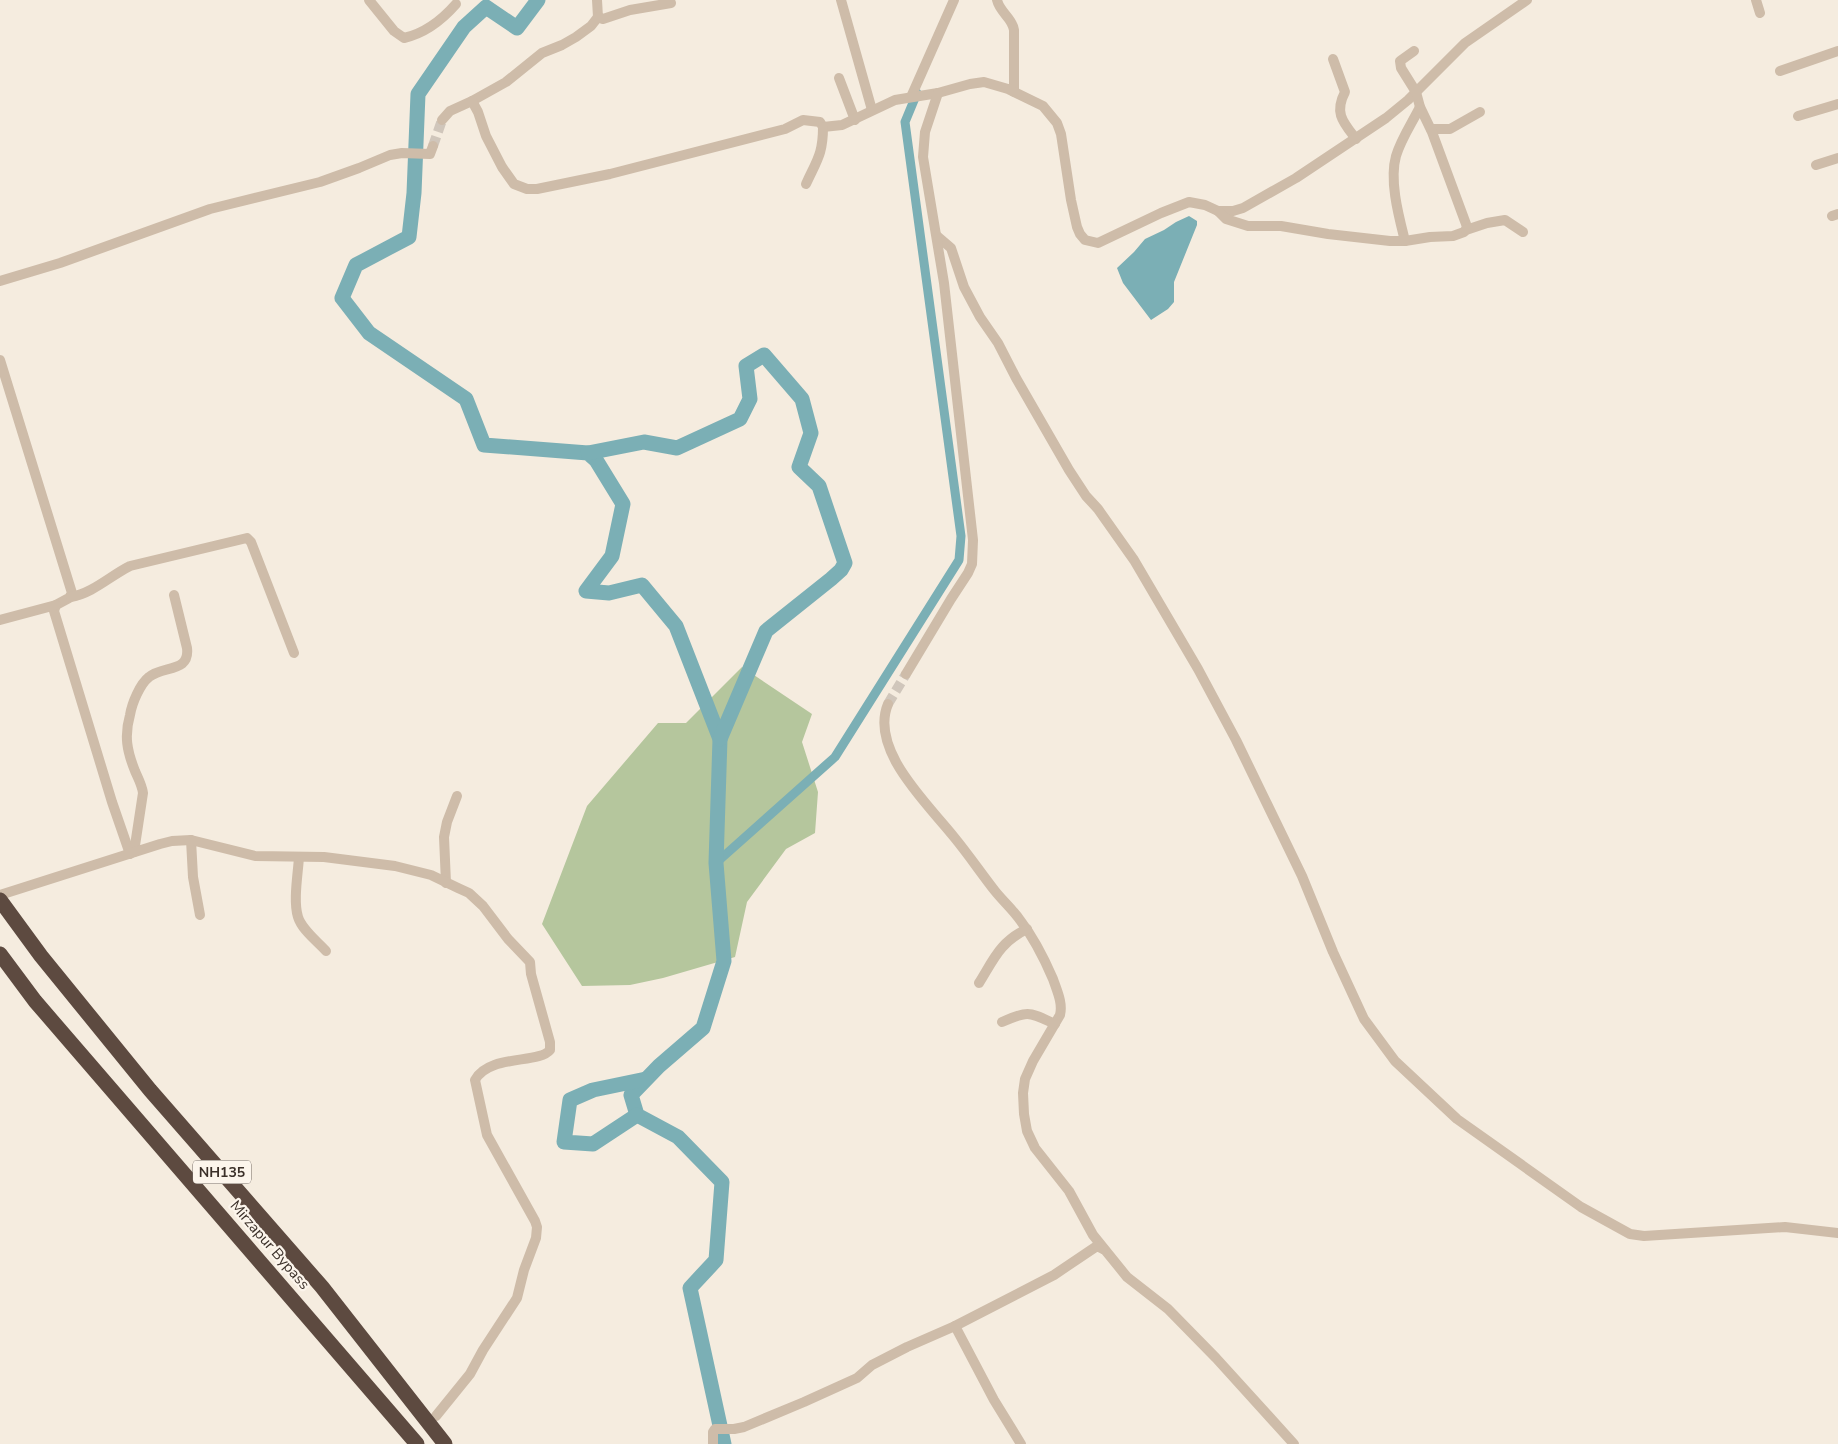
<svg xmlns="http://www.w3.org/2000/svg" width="1838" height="1444" font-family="'Nunito Sans',sans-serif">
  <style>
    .green { fill: #b5c69d }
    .water { fill: #7bafb5 }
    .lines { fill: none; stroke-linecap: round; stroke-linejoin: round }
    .canal { stroke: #7bafb5; stroke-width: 9 }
    .river { stroke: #7bafb5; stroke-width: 15 }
    .minor-tunnel { stroke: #d0c6bb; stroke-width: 10; stroke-dasharray: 10 5; stroke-linecap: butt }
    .minor { stroke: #cebca9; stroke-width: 10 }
    .highway { stroke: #5d4a40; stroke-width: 15 }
    .labels { text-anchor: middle; stroke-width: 4.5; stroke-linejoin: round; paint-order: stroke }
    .shield { fill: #fcf5ec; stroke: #756b64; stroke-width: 1 }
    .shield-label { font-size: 14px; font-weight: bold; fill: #3b3029 }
    .street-label { font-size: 15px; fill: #3b3029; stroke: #fcf5ec }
  </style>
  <rect width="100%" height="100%" fill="#f5ecdf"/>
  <polygon class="green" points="742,667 812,714 802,742 818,792 815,833 786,849 747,902 735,957 663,978 630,985 582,986 542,924 587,806 658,723 686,723"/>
  <polygon class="water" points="1189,216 1197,221 1197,225 1174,282 1174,302 1168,309 1151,320 1123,283 1117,268 1134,252 1145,239 1164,230 1176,222"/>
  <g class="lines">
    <polyline class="canal" points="716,863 835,757 959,560 961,536 905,122 917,93"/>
    <g class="river">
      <polyline points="538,0 517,28 486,7 464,27 418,94 414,193 409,237 356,265 342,298 369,333 466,399 484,445 588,453 596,460 623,504 612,556 586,591 609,593 642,585 676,626 720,739 716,863 724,961 703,1028 659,1066 631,1095 637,1115 678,1137 722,1182 716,1260 690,1288 724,1444"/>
      <polyline points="588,453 644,442 677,448 740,419 750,399 746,366 764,355 802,399 811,433 799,467 819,486 845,563 841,570 831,579 766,631 720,739"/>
      <polyline points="637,1115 593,1144 564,1142 570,1100 593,1090 646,1079"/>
    </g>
    <g class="minor-tunnel">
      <polyline points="433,146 442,120"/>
      <polyline points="888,704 906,674"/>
    </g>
    <g class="minor">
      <path d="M369,0L394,31L404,38C426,33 442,20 456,4"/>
      <polyline points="597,0 598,17"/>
      <polyline points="841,0 872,110"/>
      <path d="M997,0C1000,13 1012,17 1014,30V92"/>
      <polyline points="1756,0 1760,13"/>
      <path d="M1333,59L1345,92C1334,113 1343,122 1356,139"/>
      <polyline points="1780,71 1838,51"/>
      <polyline points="839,78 855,120"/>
      <polyline points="911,97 954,0"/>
      <polyline points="472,101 506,82 542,53 562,45 576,37 591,26 598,17 603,19 630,10 671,3"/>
      <polyline points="1798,116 1838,104"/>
      <polyline points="442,120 450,111 472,101 478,112 486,136 502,167 514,184 527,189 537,189 610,174 785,129 803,120 820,122 823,127 842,125 895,100 938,93 970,84 984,82 1008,89 1043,106 1057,123 1061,134 1071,200 1077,227 1080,234 1085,240 1098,243 1161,213 1189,202 1205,205 1218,211 1233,211 1243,208 1296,178 1386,118 1408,100 1465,43 1527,0"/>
      <polyline points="1431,129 1450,129 1480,112"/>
      <polyline points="1816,165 1838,158"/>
      <path d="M806,184C817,160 823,154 823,127"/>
      <polyline points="1218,211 1226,219 1248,226 1281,226 1328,234 1390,241 1405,241 1430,237 1453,236 1464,232 1467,228 1466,224 1432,132 1420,107 1416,92 1401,68 1400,61 1414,51"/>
      <polyline points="1832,216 1838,214"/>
      <polyline points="1466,230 1487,223 1505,220 1523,232"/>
      <polyline points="937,236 951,248 964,287 980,317 998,343 1016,378 1069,470 1086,496 1098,509 1134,560 1198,669 1236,740 1302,876 1333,952 1364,1019 1395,1061 1457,1119 1581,1207 1630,1234 1644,1236 1785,1227 1838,1233"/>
      <path d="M1405,241C1399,217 1389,181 1396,156C1401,139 1412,123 1420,107"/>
      <polyline points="0,281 60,263 210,209 320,182 359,168 390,155 402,153 430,154 433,146"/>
      <polyline points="0,360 72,593 69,598 56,605 54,611 112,802 130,854"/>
      <path d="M71,597C93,593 110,576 130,566L247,538L251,542L294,653"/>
      <polyline points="0,620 56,605"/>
      <polyline points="906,674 951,599 968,573 972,564 973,540 944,283 923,157 925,132 938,93"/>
      <path d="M888,704C869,750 928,804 954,837C968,854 981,873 995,891C1003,901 1013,910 1020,920C1034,938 1044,958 1053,979C1057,991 1063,1003 1060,1015L1033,1061L1025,1079L1023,1093L1024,1114L1027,1131L1035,1148L1069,1191L1093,1235L1127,1277L1168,1309L1216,1358L1294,1444"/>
      <polyline points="191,840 193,877 200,915"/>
      <path d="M134,852L143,793C142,785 138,778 135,771C127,751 124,736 130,715C132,703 140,684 149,677C163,665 190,673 187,648L174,595"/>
      <path d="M299,857C298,874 293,901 298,917C302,930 317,941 326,951"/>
      <polyline points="446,883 444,837 447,822 457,796"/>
      <path d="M0,895L160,844L172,841L191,840L255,856L324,857L395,866L431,875L458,888L469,893L483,906L508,939L530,962L531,974L550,1042V1050C539,1064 489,1054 475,1080L487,1135L535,1221L537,1227L536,1238L524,1270L517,1298L483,1350L470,1374L436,1416"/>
      <path d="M979,983C994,959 1000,942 1027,929"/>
      <path d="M1002,1022C1029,1010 1029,1012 1055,1024"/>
      <polyline points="955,1326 994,1400 1021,1444"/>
      <polyline points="713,1444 713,1432 715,1429 734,1429 744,1427 804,1402 857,1378 872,1365 907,1347 955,1326 1054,1275 1097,1246 1103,1249"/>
    </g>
    <g class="highway">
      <polyline points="0,900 41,956 150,1090 322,1287 445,1444"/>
      <polyline points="0,954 35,1001 417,1444"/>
    </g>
  </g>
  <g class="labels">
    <rect class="shield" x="193" y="1160.5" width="58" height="23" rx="4"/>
    <g class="shield-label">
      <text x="222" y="1177">NH135</text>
    </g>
    <g class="street-label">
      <text transform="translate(270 1245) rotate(49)" y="5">Mirzapur Bypass</text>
    </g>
  </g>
</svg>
